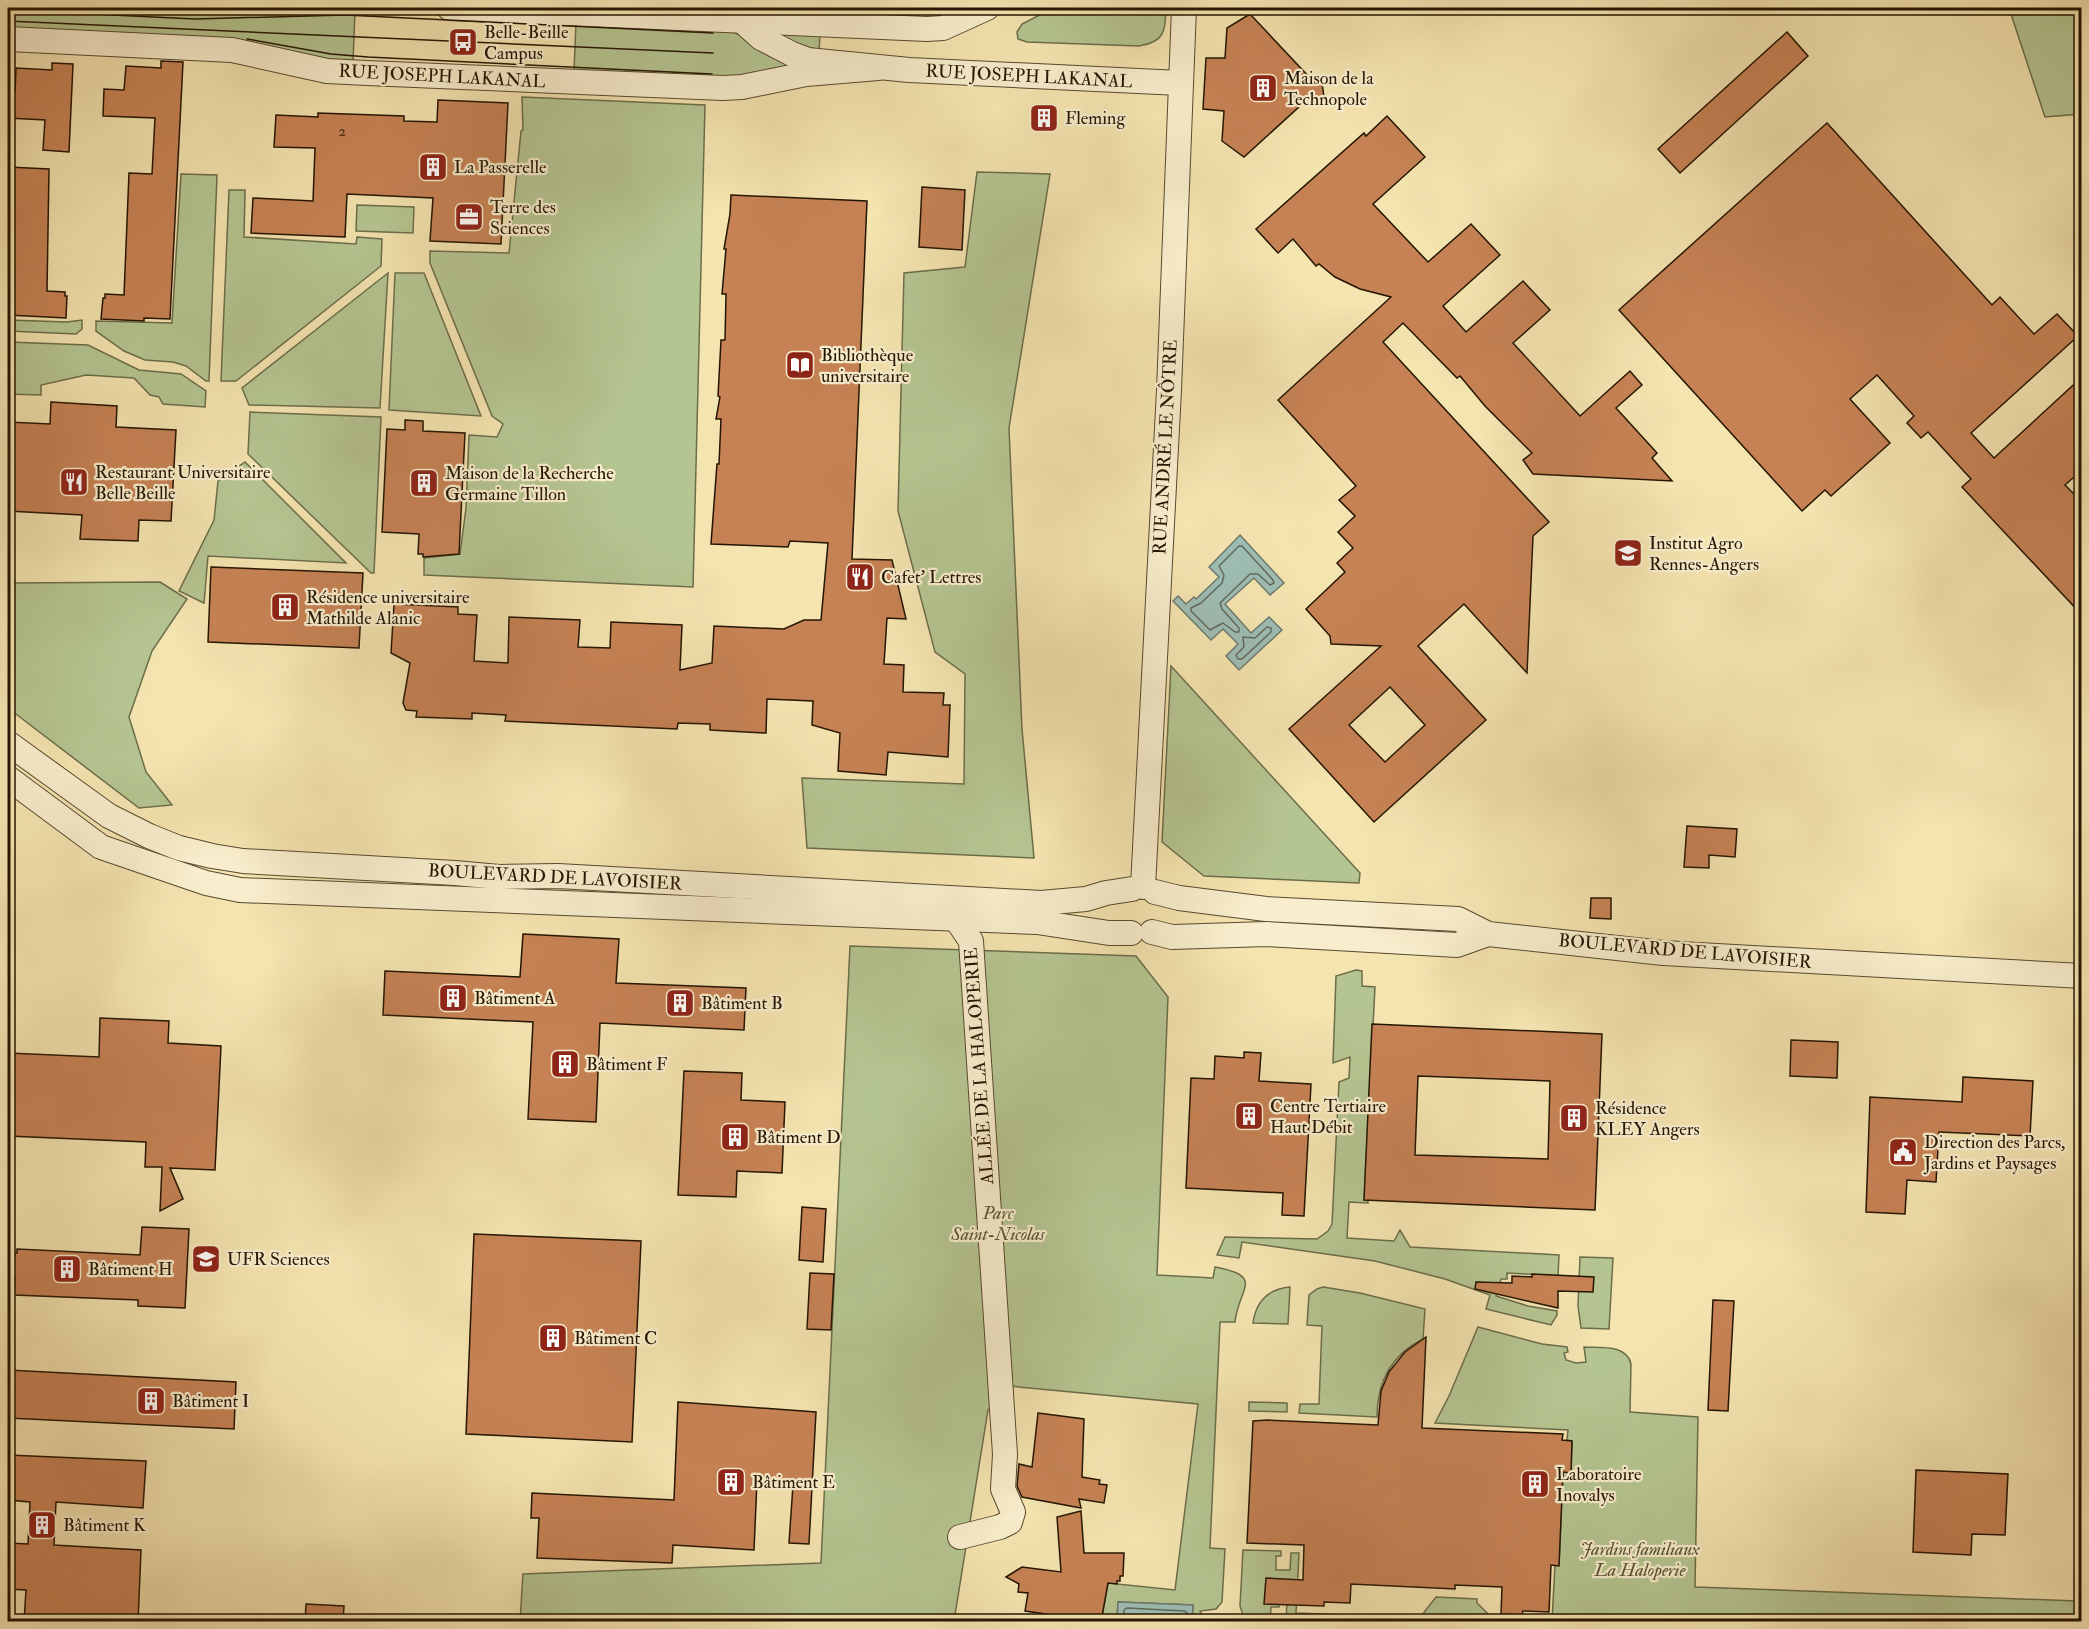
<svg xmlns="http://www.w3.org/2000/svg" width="2089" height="1629" font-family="'IM FELL Double Pica',serif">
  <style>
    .green { fill: #b5c591; stroke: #6c6d4a; stroke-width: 1.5 }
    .water { fill: #9ebdb4; stroke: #6d7a6d; stroke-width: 1.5 }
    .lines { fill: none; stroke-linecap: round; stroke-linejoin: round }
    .shore { stroke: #61695b; stroke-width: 1.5 }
    .building { fill: #c68255; stroke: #241502; stroke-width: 1.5; fill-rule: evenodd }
    .minor-casing { stroke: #58492e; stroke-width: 26 }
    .minor { stroke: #f8edcc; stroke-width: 24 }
    .tram { stroke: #241502; stroke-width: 1.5 }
    .labels { text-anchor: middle; stroke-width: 4.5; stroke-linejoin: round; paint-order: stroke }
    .number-label { font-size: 15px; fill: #4c3017 }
    .poi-label { font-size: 18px; fill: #241502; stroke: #f8edcc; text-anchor: start }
    .street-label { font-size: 18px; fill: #241502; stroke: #f8edcc }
    .park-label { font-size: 18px; font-style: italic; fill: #575334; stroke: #f8edcc }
  </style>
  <rect width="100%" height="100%" fill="#f4e4b0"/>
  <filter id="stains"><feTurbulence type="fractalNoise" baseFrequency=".00333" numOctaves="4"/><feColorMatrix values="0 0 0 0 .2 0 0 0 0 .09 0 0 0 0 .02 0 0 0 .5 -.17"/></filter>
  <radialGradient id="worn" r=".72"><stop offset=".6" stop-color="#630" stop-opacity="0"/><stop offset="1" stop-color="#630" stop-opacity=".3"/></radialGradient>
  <g class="green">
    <polygon points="8,8 157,8 280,13 324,10 355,11 353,62 8,30"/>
    <path d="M1053,8H1166C1165,31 1165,42 1139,46L1027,42L1018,39L1017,32L1022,24Z"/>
    <polygon points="2009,8 2081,8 2081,114 2045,117"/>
    <polygon points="576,22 720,28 738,34 801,65 743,79 574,72"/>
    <polygon points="767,31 820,32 819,54"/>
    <polygon points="522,97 705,105 693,587 424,575 424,558 460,554 466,508 469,435 497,437 503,424 492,416 430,263 430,251 509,253 521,131 523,130"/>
    <polygon points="977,172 1050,174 1009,428 1022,729 1034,858 807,848 802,778 964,784 965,674 935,652 898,511 904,273 965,267"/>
    <polygon points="181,174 217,175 209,381 206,381 186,366 173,362 145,360 124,351 96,331 96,321 172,323"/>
    <polygon points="229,190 245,190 244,237 356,244 357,237 382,239 381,266 236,381 221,381"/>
    <polygon points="357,205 414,207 413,233 356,231"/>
    <polygon points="388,273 380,408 249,405 242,388"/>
    <polygon points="395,273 424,273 481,416 389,410"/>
    <polygon points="8,320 67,322 82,320 82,329 76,334 8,331"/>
    <polygon points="8,342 88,345 139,370 181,374 206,391 205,407 163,404 159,397 150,395 134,378 86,375 41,385 41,395 8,394"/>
    <polygon points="250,412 381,417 374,573 371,573 248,454"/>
    <polygon points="245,462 346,563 208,556 204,603 179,591 214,520 218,481"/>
    <polygon points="160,582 187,599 152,651 129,717 146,772 172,805 139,808 8,708 8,583"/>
    <polygon points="1171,666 1360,873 1359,883 1204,876 1162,842"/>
    <path d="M850,946L1136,956L1168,997L1157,1275L1213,1278L1215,1267C1266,1276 1238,1289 1235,1322H1220L1210,1548L1225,1549L1222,1602L1216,1609L1200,1611L1205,1621L1192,1622L1193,1605L1118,1602L1117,1621H1101L1108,1583L1175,1590L1198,1404L1009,1386L988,1410L954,1621L520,1622L523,1574L821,1563Z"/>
    <polygon points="1356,970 1362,971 1362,986 1375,987 1364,1200 1368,1201 1368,1203 1349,1202 1347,1238 1394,1241 1400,1230 1410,1247 1559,1255 1558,1276 1507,1273 1507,1279 1501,1279 1496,1296 1528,1306 1557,1311 1557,1315 1551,1325 1486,1309 1490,1295 1445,1279 1375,1261 1242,1242 1239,1258 1217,1255 1225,1237 1317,1239 1328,1231 1332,1224 1339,1082 1349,1078 1350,1057 1333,1063 1336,976"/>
    <polygon points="1580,1257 1613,1258 1609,1329 1581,1328 1578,1306"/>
    <path d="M1290,1287L1288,1324L1253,1323C1256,1301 1268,1289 1290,1287Z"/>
    <path d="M1323,1287L1360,1293L1425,1309L1423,1339C1391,1355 1377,1381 1377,1417L1299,1413L1300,1404H1319L1322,1326L1307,1325L1309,1295L1317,1289Z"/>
    <path d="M1478,1327L1542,1344L1567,1347L1568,1352L1564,1353L1566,1360L1576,1363L1586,1362L1584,1347C1600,1348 1627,1344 1631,1364L1630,1412L1698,1417L1695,1587L2077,1601L2081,1560V1621H1552L1555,1565H1559L1563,1472H1571L1572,1441L1567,1440L1568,1430L1435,1423L1449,1396Z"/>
    <polygon points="1249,1402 1287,1403 1287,1412 1249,1411"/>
    <polygon points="1243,1550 1281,1551 1281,1556 1276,1556 1276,1570 1290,1570 1291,1553 1299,1553 1296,1613 1371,1616 1370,1621 1286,1621 1288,1583 1280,1582 1279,1607 1271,1607 1270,1621 1245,1621 1240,1606"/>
    <polygon points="1436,1597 1477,1599 1477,1603 1495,1621 1422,1621 1422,1615"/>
  </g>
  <g class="water">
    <polygon points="1240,535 1284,583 1270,595 1254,578 1225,604 1251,633 1269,617 1282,630 1239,670 1226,656 1238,644 1223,629 1211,640 1173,601 1178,596 1186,604 1194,597 1196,599 1219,577 1209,567"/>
    <polygon points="1118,1602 1193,1605 1192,1621 1117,1621"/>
  </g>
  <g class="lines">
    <g class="shore">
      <polygon points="1239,546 1242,546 1273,580 1274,583 1270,585 1258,574 1250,574 1220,603 1222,609 1239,628 1239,632 1235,632 1223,623 1210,630 1191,611 1191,608 1201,603 1222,583 1224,575 1219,566"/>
      <polygon points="1267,627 1271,628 1271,632 1242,659 1238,659 1236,655 1244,647 1243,637 1255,638"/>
      <polyline points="1123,1622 1124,1610 1127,1608 1185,1611 1187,1613 1187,1622"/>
    </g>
  </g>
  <g class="building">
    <polygon points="1250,14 1312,80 1322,83 1324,97 1310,97 1244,157 1222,141 1224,111 1203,109 1206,58 1225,58 1227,28"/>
    <polygon points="1787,32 1808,56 1680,173 1658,149"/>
    <polygon points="161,61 183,62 170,319 144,318 144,321 101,319 103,298 105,298 105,294 124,295 129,173 152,174 155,118 103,116 104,89 124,90 126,66 161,68"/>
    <polygon points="52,63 73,64 69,152 43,150 45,120 8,118 8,92 15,93 16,68 52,70"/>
    <polygon points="438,100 508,103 501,244 430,241 433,198 347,194 345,237 251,233 253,198 313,201 315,148 274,147 276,115 318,117 318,113 404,116 404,121 437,122"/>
    <path d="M1387,116L1425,157L1373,204L1428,262L1471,224L1500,255L1443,306L1466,332L1523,281L1550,310L1513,343L1580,416L1630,371L1642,385L1616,408L1657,453L1652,458L1672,481L1533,474L1523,460L1532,453L1485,406L1460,376L1457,378L1403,323L1383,342L1549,522L1533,536L1527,673L1464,604L1418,646L1486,720L1374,822L1289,729L1381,646L1331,644L1330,636L1306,609L1345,572L1337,563L1353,548L1338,532L1355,516L1339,500L1356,486L1278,400L1391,297L1360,289L1335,277L1319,264L1316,266L1293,239L1278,253L1256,229L1364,133L1366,136ZM1390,687L1425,725L1385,762L1349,725Z"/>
    <polygon points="1827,123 1992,305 2000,297 2034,334 2057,314 2078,336 1971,433 1994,458 2082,377 2082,470 2065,485 2082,502 2082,615 1962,487 1971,479 1928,432 1921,438 1907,423 1914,416 1877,375 1850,399 1890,443 1831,496 1825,490 1802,511 1619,310"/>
    <polygon points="8,167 49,169 47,291 65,292 65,296 67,296 66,318 8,315"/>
    <polygon points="922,187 965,190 962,250 919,247"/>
    <polygon points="731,195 867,201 852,559 892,560 906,619 887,618 884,664 904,665 903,692 944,693 943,705 950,705 948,757 888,752 886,775 838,771 840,733 812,725 813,701 767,699 766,733 710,730 710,724 678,723 677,729 505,721 506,715 472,713 472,719 416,717 417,711 406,710 403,703 410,663 391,653 394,604 458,607 458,614 477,615 474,661 508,663 509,617 580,620 578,647 610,648 611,622 682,625 680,670 712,663 714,626 784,629 804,620 821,620 828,543 790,541 788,547 711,544 717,464 719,464 721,419 716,419 720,397 718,396 721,340 725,340 726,294 722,294 726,249 724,249 730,214"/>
    <polygon points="51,402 117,406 116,427 176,430 171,521 139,520 138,541 80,539 82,515 8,511 8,422 50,424"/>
    <polygon points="405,420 423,421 423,431 465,433 459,554 423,557 423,554 418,554 419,534 382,532 387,429 405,430"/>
    <polygon points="211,567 363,573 359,648 208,642"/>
    <polygon points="1687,826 1737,829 1735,857 1709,855 1709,868 1684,867"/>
    <polygon points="1591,898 1611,898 1611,919 1590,918"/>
    <polygon points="523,934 619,939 616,983 746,988 744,1030 600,1023 596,1122 528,1119 533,1022 383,1015 385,971 520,977"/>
    <polygon points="100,1018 169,1021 168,1043 221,1046 215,1170 170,1168 183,1199 160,1211 162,1167 145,1167 146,1142 8,1136 8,1053 99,1057"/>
    <path d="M1372,1024L1602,1034L1595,1210L1364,1200ZM1418,1076L1550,1081L1548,1159L1415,1155Z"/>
    <polygon points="1791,1040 1838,1042 1837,1078 1790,1076"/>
    <polygon points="1244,1052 1261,1053 1259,1081 1311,1084 1304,1216 1282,1215 1283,1193 1186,1188 1191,1078 1214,1079 1215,1056 1244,1058"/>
    <polygon points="684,1071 742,1073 741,1100 785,1102 782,1173 737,1171 736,1197 678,1195"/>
    <polygon points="1963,1077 2033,1081 2030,1136 1939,1132 1936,1182 1907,1180 1905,1214 1866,1212 1870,1097 1962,1102"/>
    <polygon points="802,1207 826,1209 823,1262 799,1260"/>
    <polygon points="142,1227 189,1229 185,1308 138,1306 138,1300 14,1295 15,1278 8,1277 8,1253 17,1253 17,1249 140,1255"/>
    <polygon points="474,1234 641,1241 632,1442 466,1434"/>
    <polygon points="810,1273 834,1274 831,1330 807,1329"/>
    <polygon points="1532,1274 1594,1277 1593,1292 1558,1291 1558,1308 1475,1289 1476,1282 1512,1283 1512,1276 1532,1277"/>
    <polygon points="1713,1300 1734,1301 1728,1411 1708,1410"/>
    <polygon points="1426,1337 1422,1428 1563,1434 1562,1440 1572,1441 1571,1473 1563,1472 1559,1566 1551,1565 1549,1612 1523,1611 1522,1615 1501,1614 1502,1587 1455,1585 1455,1589 1351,1584 1350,1603 1324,1602 1324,1606 1264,1604 1266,1578 1303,1580 1304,1545 1247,1543 1253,1421 1267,1420 1378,1425 1381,1391 1389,1372 1405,1352"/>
    <polygon points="8,1370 236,1382 234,1429 8,1418"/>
    <polygon points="678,1402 816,1412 809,1544 789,1543 793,1485 757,1481 754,1550 673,1545 672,1563 537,1558 539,1518 531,1518 532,1493 674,1500"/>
    <polygon points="1038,1413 1084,1419 1082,1477 1100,1480 1099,1484 1107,1485 1104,1503 1079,1499 1081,1508 1022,1497 1017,1486 1019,1464 1032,1467"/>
    <polygon points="8,1455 146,1461 143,1508 56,1502 54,1545 141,1550 138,1622 24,1622 26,1590 8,1589 8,1543 28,1544 30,1502 8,1500"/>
    <polygon points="1916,1470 2008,1474 2005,1535 1972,1534 1971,1555 1913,1552"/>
    <polygon points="1081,1511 1084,1553 1124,1553 1123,1576 1120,1576 1120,1581 1117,1581 1117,1584 1108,1583 1101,1622 1065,1622 1066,1617 1025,1611 1028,1593 1018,1592 1019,1584 1006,1577 1022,1567 1061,1572 1057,1517"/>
    <polygon points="306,1604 344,1606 343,1622 305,1622"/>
  </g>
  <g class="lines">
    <g class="minor-casing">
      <g id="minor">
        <polyline points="449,8 927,29 943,28 987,8"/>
        <polyline points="742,21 761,38 792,54 808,60 909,70 1180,83"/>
        <polyline points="8,39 232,50 327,71 367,73 723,88 742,87 806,74 878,68"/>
        <polyline points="8,743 109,816 149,836 179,848 212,856 243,861 455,873 499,877 558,876 1041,903 1086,899 1106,893 1132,889"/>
        <polyline points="8,778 101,847 206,883 240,890 1037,922 1109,933 1131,933"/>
        <polyline points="1143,887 1169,390 1184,8"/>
        <polyline points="1155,892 1179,898 1266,909 1458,919 1488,934 1663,953 2082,976"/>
        <polyline points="956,919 971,941 1005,1454 1003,1489 1013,1512 1010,1522 1000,1527 960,1537"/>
        <polyline points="1152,932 1172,937 1267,934 1457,945 1488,934"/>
      </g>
    </g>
    <use href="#minor" class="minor"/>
    <g class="tram">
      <polyline points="8,10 195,19 345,15 713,33"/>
      <polyline points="8,21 713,53"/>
      <polyline points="247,39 331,54 368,57 712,74"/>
    </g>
  </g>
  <defs>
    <g id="bus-square" transform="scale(1.5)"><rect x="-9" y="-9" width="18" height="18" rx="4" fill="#8f2418" stroke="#f8edcc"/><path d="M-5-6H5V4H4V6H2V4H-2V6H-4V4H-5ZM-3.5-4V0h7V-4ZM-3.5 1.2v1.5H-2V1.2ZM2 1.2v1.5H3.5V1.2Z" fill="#fff"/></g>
    <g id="building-square" transform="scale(1.5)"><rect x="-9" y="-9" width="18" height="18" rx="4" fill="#8f2418" stroke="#f8edcc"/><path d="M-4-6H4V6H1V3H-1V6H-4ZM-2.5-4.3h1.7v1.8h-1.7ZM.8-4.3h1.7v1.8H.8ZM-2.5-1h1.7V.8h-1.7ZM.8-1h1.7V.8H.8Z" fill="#fff"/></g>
    <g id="office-square" transform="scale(1.5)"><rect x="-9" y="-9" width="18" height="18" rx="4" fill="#8f2418" stroke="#f8edcc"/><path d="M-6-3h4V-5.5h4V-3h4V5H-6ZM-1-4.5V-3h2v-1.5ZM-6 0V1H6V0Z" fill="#fff"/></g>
    <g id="library-square" transform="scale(1.5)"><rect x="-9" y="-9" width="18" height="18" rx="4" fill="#8f2418" stroke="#f8edcc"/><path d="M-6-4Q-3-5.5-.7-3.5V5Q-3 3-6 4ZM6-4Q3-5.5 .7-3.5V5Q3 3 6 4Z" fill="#fff"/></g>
    <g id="restaurant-square" transform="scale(1.5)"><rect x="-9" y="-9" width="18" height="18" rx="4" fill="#8f2418" stroke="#f8edcc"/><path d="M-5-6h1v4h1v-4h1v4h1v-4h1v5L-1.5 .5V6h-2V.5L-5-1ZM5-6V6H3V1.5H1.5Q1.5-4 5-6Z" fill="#fff"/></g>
    <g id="university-square" transform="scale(1.5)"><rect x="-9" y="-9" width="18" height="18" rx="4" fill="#8f2418" stroke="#f8edcc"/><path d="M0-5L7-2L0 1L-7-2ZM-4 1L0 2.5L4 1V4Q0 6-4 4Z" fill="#fff"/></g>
    <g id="civic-square" transform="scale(1.5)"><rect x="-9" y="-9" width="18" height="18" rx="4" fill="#8f2418" stroke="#f8edcc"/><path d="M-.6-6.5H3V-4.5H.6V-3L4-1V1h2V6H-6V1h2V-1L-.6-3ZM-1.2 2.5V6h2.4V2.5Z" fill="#fff"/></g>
  </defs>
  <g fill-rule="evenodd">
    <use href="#bus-square" x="463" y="42"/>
    <use href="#building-square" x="1263" y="88"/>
    <use href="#building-square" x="1044" y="118"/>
    <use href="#building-square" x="433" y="167"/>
    <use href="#office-square" x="469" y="217"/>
    <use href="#library-square" x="800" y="365"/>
    <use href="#restaurant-square" x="74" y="482"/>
    <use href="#building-square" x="424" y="483"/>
    <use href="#university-square" x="1628" y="553"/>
    <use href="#restaurant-square" x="860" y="577"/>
    <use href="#building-square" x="285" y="607"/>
    <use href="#building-square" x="453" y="998"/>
    <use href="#building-square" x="680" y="1003"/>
    <use href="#building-square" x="565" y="1064"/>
    <use href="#building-square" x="1249" y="1116"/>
    <use href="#building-square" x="1574" y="1118"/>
    <use href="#building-square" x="735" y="1137"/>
    <use href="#civic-square" x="1903" y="1152"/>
    <use href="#university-square" x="206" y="1259"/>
    <use href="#building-square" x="67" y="1269"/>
    <use href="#building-square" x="553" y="1338"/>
    <use href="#building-square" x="151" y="1401"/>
    <use href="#building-square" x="731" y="1482"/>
    <use href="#building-square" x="1535" y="1484"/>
    <use href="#building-square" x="42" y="1525"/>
  </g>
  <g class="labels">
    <g class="number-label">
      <text x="342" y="136">2</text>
    </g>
    <g class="poi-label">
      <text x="484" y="38">Belle-Beille<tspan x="484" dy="21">Campus</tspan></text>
      <text x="1284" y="84">Maison de la<tspan x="1284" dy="21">Technopole</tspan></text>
      <text x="1065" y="124">Fleming</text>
      <text x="454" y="173">La Passerelle</text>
      <text x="490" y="213">Terre des<tspan x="490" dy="21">Sciences</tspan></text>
      <text x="821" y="361">Bibliothèque<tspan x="821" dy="21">universitaire</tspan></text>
      <text x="95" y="478">Restaurant Universitaire<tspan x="95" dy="21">Belle Beille</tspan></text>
      <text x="445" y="479">Maison de la Recherche<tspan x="445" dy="21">Germaine Tillon</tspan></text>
      <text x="1649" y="549">Institut Agro<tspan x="1649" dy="21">Rennes-Angers</tspan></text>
      <text x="881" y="583">Cafet’ Lettres</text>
      <text x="306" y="603">Résidence universitaire<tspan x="306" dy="21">Mathilde Alanic</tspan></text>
      <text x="474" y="1004">Bâtiment A</text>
      <text x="701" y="1009">Bâtiment B</text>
      <text x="586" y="1070">Bâtiment F</text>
      <text x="1270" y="1112">Centre Tertiaire<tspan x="1270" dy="21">Haut Débit</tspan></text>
      <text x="1595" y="1114">Résidence<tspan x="1595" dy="21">KLEY Angers</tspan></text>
      <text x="756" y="1143">Bâtiment D</text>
      <text x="1924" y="1148">Direction des Parcs,<tspan x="1924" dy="21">Jardins et Paysages</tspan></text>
      <text x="227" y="1265">UFR Sciences</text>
      <text x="88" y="1275">Bâtiment H</text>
      <text x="574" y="1344">Bâtiment C</text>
      <text x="172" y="1407">Bâtiment I</text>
      <text x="1556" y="1480">Laboratoire<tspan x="1556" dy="21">Inovalys</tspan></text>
      <text x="752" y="1488">Bâtiment E</text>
      <text x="63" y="1531">Bâtiment K</text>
    </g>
    <g class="street-label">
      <text transform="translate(442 76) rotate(3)" y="6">RUE JOSEPH LAKANAL</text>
      <text transform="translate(1029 76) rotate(3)" y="6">RUE JOSEPH LAKANAL</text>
      <text transform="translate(1165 447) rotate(-87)" y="6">RUE ANDRÉ LE NÔTRE</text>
      <text transform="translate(555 877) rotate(3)" y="6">BOULEVARD DE LAVOISIER</text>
      <text transform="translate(1685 951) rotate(5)" y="6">BOULEVARD DE LAVOISIER</text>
      <text transform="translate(979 1066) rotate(-94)" y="6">ALLÉE DE LA HALOPERIE</text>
    </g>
    <g class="park-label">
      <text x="998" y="1219">Parc<tspan x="998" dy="21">Saint-Nicolas</tspan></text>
      <text x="1640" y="1555">Jardins familiaux<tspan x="1640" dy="21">La Haloperie</tspan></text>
    </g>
  </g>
  <rect width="2089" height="1629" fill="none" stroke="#f4e4b0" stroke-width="30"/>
  <rect x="9" y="9" width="2071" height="1611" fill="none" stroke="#241502" stroke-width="3"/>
  <rect x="15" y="15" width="2059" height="1599" fill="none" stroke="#241502" stroke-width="1.5"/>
  <rect width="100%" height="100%" filter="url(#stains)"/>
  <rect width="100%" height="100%" fill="url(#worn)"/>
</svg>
